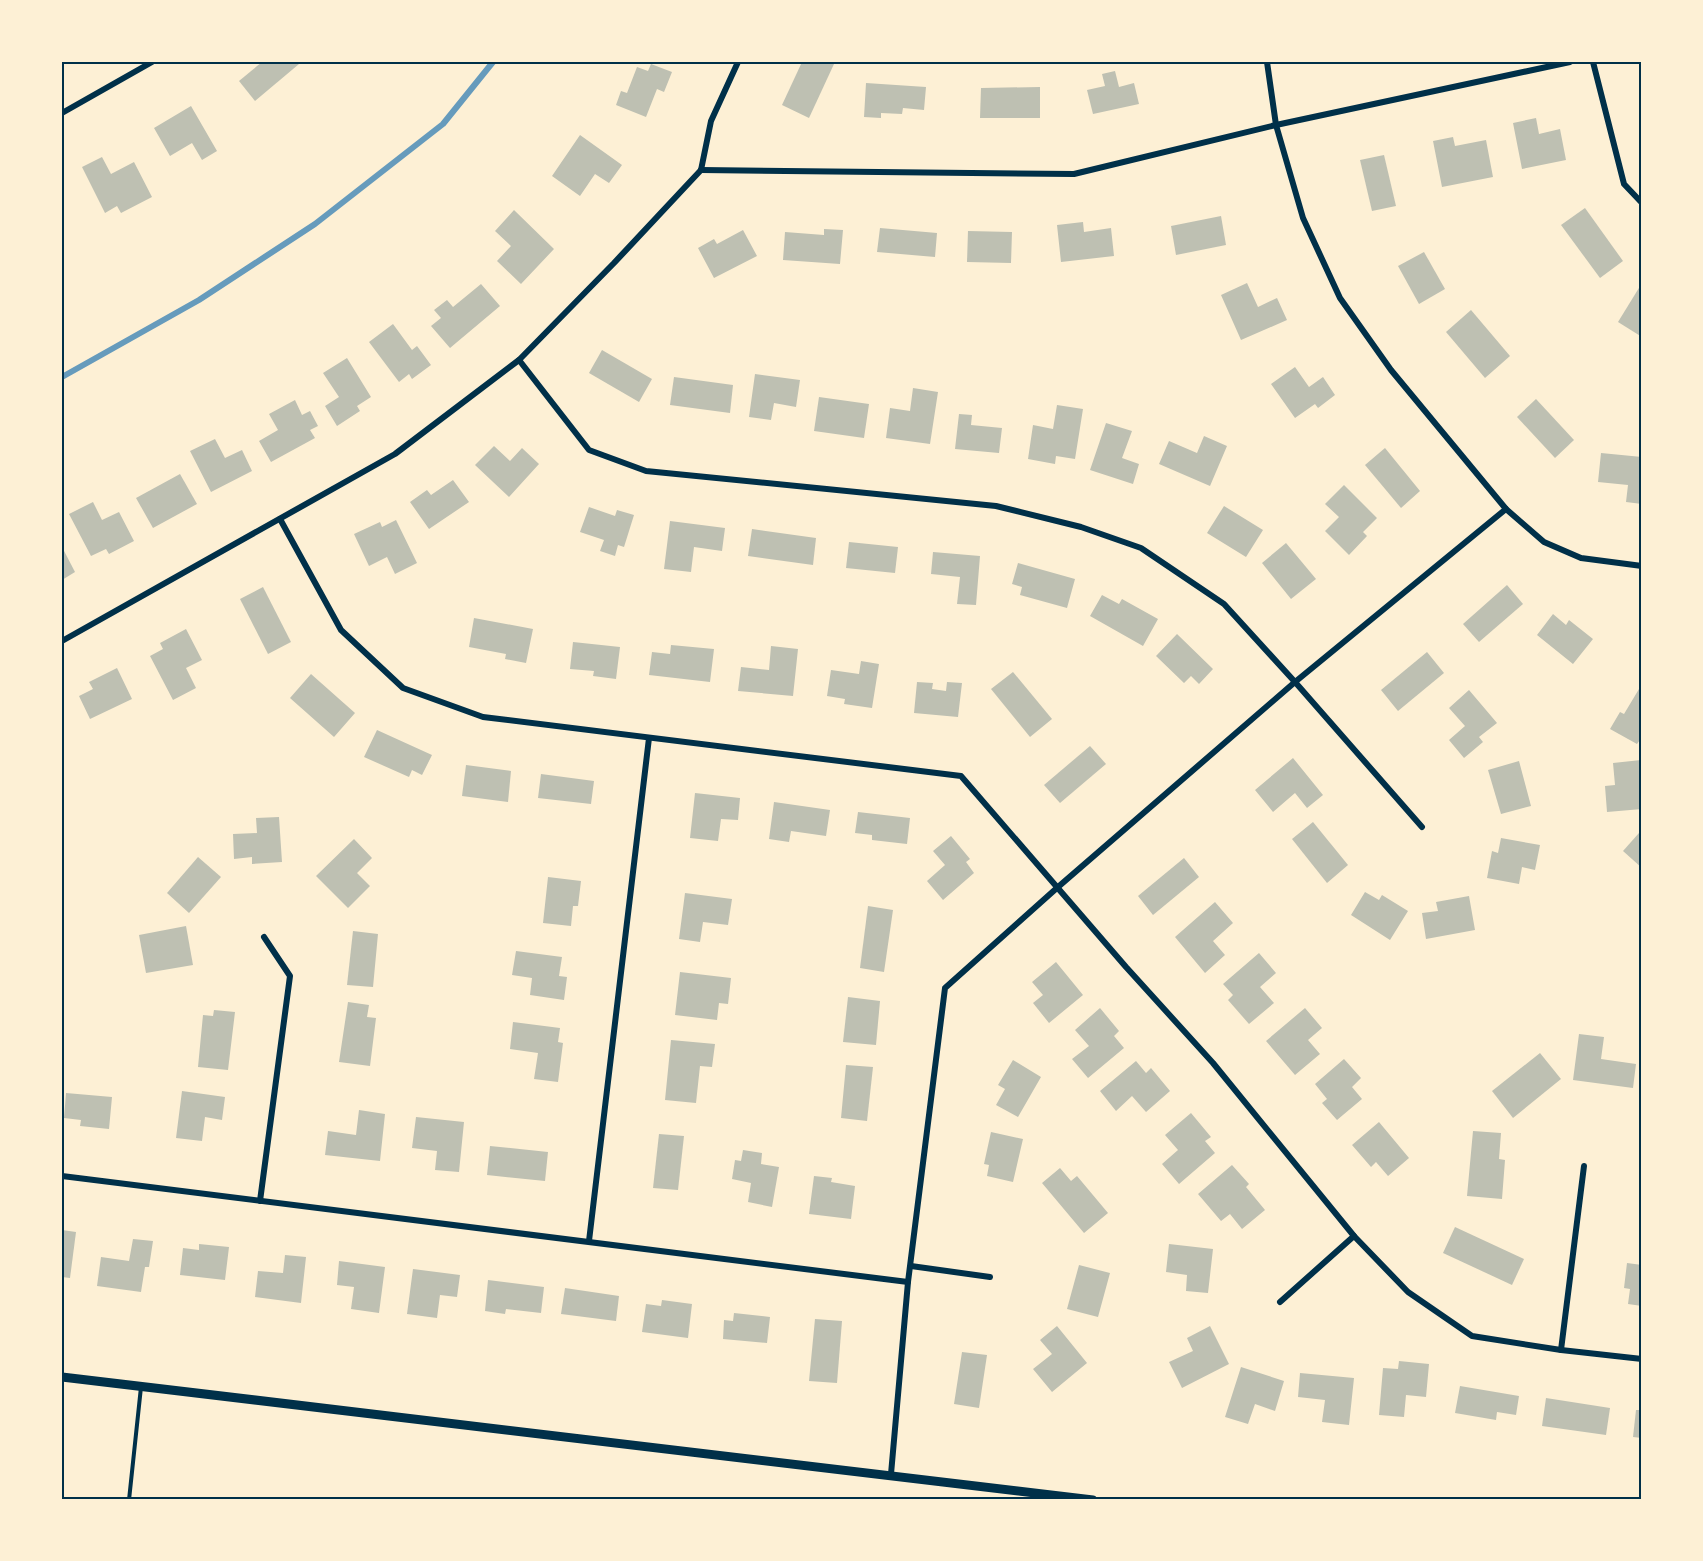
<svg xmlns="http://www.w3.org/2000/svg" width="1703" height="1561" font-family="Lato,sans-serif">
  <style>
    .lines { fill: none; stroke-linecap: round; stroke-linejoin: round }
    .stream { stroke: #669bbc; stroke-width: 6 }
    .building { fill: #bec0b2 }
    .service { stroke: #003049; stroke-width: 4 }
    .minor { stroke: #003049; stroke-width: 6 }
    .tertiary { stroke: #003049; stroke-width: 9 }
    .neatline { fill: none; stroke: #003049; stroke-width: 2 }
  </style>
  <rect width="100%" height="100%" fill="#fdf0d5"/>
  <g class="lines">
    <polyline class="stream" points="62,377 199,300 315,224 443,124 493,62"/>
  </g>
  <g class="building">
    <polygon points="262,62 297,62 299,64 255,101 239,81"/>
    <polygon points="802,62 829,62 834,64 809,118 782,105"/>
    <polygon points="651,64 672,72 664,92 657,89 646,117 616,105 621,91 627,93 637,67 648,71"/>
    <polygon points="1115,71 1119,87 1134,83 1139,104 1093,114 1087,90 1105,86 1102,74"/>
    <polygon points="866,83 926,87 924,110 903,108 902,114 881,113 881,118 864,117"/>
    <polygon points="1040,87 1040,118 980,118 981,88"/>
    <polygon points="191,106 217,151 202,160 192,143 170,156 154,128"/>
    <polygon points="1536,118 1539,134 1560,129 1566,160 1522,169 1513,123"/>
    <polygon points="580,135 622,165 609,183 595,174 580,196 552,176"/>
    <polygon points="1453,137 1455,146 1486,140 1493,177 1442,187 1433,141"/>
    <polygon points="1384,155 1396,206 1372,211 1360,160"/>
    <polygon points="102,157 111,174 134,162 152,197 121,213 117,206 105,213 82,167"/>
    <polygon points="1585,208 1623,261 1600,278 1561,225"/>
    <polygon points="514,210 554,249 521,284 497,261 511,246 495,231"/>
    <polygon points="1221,216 1226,245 1176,255 1171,226"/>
    <polygon points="1083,222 1084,232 1111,228 1114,256 1061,262 1057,225"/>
    <polygon points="880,228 937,233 935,257 877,252"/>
    <polygon points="824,229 843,230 840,264 783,260 785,232 824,235"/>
    <polygon points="743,230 757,256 714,278 698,248 714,239 717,244"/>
    <polygon points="968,231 1012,232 1011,263 967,262"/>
    <polygon points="1424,252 1445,289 1419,304 1398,266"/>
    <polygon points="1247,283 1258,307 1277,298 1287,320 1241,340 1221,295"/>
    <polygon points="1642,283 1642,337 1618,322"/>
    <polygon points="481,284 500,306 450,348 431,326 441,318 434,310 447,300 453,307"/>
    <polygon points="1471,310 1510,356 1485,378 1446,332"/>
    <polygon points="393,324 412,350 417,346 431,365 412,379 409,374 399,382 369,342"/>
    <polygon points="602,350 652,379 639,402 589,373"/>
    <polygon points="347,358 371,397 357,406 360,411 337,426 325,406 339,397 323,373"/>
    <polygon points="1295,367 1309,387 1323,377 1335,395 1318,408 1315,404 1295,418 1271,384"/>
    <polygon points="755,374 800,380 796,407 774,403 771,420 749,417"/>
    <polygon points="674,377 733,385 730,413 670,405"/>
    <polygon points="913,388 938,392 930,444 886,438 890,408 910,411"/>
    <polygon points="819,397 869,404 864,438 814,431"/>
    <polygon points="1536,399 1574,440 1555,458 1517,417"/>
    <polygon points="295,400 302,415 310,411 318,426 310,430 315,438 271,462 259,441 278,430 269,414"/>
    <polygon points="1057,405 1083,409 1075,459 1056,456 1055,464 1028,459 1033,425 1053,429"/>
    <polygon points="959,414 972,415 971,425 1002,428 999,453 955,449"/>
    <polygon points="1106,423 1132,431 1122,458 1139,464 1133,484 1090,470"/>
    <polygon points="1204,436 1227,446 1210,486 1159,464 1169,441 1197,453"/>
    <polygon points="215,439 225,458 242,450 252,471 211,492 190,451"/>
    <polygon points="494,446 510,461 522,448 539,464 509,497 475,465"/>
    <polygon points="1385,448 1420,491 1401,508 1365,465"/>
    <polygon points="1601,453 1642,457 1642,504 1626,502 1628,485 1598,482"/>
    <polygon points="180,474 197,504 153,528 136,498"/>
    <polygon points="453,480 469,502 429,529 410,502 427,490 431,495"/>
    <polygon points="1344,485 1377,518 1363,532 1367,536 1349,555 1325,531 1339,517 1325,504"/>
    <polygon points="93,502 102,520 119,512 134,541 109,554 106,549 91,556 69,514"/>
    <polygon points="1224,506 1263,530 1246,557 1207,533"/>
    <polygon points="589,507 615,516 617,510 634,515 624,547 618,545 615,556 600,551 604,540 580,532"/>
    <polygon points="396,520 417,563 395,574 387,557 369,566 354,534 380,522 382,527"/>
    <polygon points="670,521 725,528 722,551 694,547 691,572 664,569"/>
    <polygon points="752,529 816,538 813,565 748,556"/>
    <polygon points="849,542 898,547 895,573 846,568"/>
    <polygon points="1286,543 1316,579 1291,599 1262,563"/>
    <polygon points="62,547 75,572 62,580"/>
    <polygon points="933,552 980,556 976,605 957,604 960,577 931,574"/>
    <polygon points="1018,563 1075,579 1067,608 1020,595 1022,587 1012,584"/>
    <polygon points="1507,585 1523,604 1479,642 1463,624"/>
    <polygon points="263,587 291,642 268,654 240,599"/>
    <polygon points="1102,595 1119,604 1122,599 1158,619 1143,646 1090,616"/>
    <polygon points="1553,614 1566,625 1569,620 1593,639 1573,664 1537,635"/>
    <polygon points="474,618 533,629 526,663 505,659 506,654 469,647"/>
    <polygon points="186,629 202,660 186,668 196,688 173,700 150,656 163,649 160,643"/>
    <polygon points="1177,634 1213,669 1199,684 1191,676 1184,683 1156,656"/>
    <polygon points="573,642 620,647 616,679 593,676 594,671 570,669"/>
    <polygon points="671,645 714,649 710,682 649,675 652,652 670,654"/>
    <polygon points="771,646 798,649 793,696 738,691 741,667 769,670"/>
    <polygon points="1427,652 1444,673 1398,711 1381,690"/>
    <polygon points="861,661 879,664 872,708 844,704 845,699 827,696 831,670 859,674"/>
    <polygon points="117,668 132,699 90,719 79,696 93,689 89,682"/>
    <polygon points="1013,672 1052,719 1030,737 991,689"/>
    <polygon points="311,674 355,713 334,737 290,698"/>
    <polygon points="917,682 933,683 932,689 946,691 947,682 962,683 958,717 914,713"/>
    <polygon points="1642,684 1642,737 1637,744 1610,729 1620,712 1624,714"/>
    <polygon points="1469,690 1497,723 1479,737 1483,742 1464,758 1449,740 1465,726 1449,708"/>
    <polygon points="377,730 432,755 422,775 412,770 409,777 364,757"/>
    <polygon points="1090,746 1106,764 1060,803 1044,785"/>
    <polygon points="1293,758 1323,795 1307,808 1295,793 1273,812 1255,790"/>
    <polygon points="1641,760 1642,809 1607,812 1605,786 1615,785 1613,763"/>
    <polygon points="1519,761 1531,806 1501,814 1488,770"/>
    <polygon points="466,765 511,771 508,802 462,796"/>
    <polygon points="541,774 594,781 591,804 538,798"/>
    <polygon points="695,793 740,798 738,820 721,819 718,841 690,838"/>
    <polygon points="774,802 830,810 826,836 791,831 789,842 769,839"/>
    <polygon points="858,812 910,818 907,844 872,840 872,835 855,833"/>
    <polygon points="279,817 282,862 252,864 252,857 234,859 233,834 257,833 256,818"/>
    <polygon points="1313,822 1348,865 1327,883 1292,839"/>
    <polygon points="1639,833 1642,835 1642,868 1623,851"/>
    <polygon points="951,836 970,859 966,862 974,873 943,900 927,881 945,865 933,851"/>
    <polygon points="1501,838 1540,845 1535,870 1522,867 1519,884 1487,878 1492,851 1498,853"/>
    <polygon points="354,839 372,858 357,873 370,886 348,908 316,876"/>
    <polygon points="198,857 221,877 189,913 167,893"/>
    <polygon points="1184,858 1199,877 1153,915 1138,896"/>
    <polygon points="548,877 581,881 578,906 573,906 571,926 543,923"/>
    <polygon points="1365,892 1379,900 1382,895 1408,911 1390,940 1351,915"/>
    <polygon points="685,893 732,899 728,925 703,922 700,942 679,939"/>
    <polygon points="1469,896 1475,930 1426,939 1422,913 1438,911 1436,902"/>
    <polygon points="1215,902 1233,923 1213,941 1225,955 1205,973 1175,937"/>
    <polygon points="868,906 893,910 884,972 860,968"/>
    <polygon points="186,926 193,965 146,973 139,935"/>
    <polygon points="353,931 378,934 373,987 347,985"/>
    <polygon points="516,951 562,957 559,976 567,977 564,1000 530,995 532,978 512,975"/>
    <polygon points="1259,953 1276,973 1260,987 1274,1003 1249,1024 1228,1000 1233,995 1223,984"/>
    <polygon points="1056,962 1083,995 1049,1023 1033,1003 1043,995 1032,982"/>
    <polygon points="680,972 731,978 728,1004 719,1003 717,1020 675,1015"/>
    <polygon points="848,997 880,1001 876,1045 843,1042"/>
    <polygon points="348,1002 369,1005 367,1017 376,1018 370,1066 339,1062"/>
    <polygon points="1100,1008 1119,1031 1114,1036 1124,1048 1088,1078 1072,1059 1089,1046 1075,1030"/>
    <polygon points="1305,1008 1322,1028 1308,1040 1320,1054 1295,1075 1266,1041"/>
    <polygon points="214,1010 235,1012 228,1070 198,1067 203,1015 213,1016"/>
    <polygon points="513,1022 560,1028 558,1042 563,1043 558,1082 534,1079 538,1053 510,1049"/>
    <polygon points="1579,1034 1604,1037 1601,1059 1636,1064 1633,1088 1573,1080"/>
    <polygon points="671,1040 715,1044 712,1067 700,1066 696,1103 665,1100"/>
    <polygon points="1540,1053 1561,1079 1513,1118 1492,1091"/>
    <polygon points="1344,1059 1361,1078 1352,1087 1362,1099 1337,1120 1322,1103 1327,1099 1315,1084"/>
    <polygon points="1013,1060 1041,1077 1018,1117 996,1105 1005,1089 998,1085"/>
    <polygon points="1136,1061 1146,1073 1151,1068 1170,1091 1146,1112 1132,1096 1116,1111 1100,1091"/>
    <polygon points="846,1065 873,1067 867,1121 841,1118"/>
    <polygon points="182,1091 225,1097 222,1120 205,1117 202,1141 176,1138"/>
    <polygon points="66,1093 112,1097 109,1129 80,1126 81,1120 64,1118"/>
    <polygon points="359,1110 385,1114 380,1161 325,1155 328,1131 356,1135"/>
    <polygon points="1191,1113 1211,1137 1205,1141 1215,1153 1179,1184 1162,1164 1178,1150 1165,1135"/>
    <polygon points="416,1117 464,1122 459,1172 435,1170 437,1151 412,1148"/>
    <polygon points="1379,1122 1409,1158 1388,1176 1376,1162 1371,1167 1352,1145"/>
    <polygon points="1473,1131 1501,1133 1499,1159 1505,1160 1502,1199 1467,1196"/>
    <polygon points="991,1132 1023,1139 1013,1182 987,1176 989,1165 984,1164"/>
    <polygon points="659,1134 684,1136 678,1190 653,1188"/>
    <polygon points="490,1146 548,1152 545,1181 487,1175"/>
    <polygon points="743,1150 762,1153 761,1164 779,1167 772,1207 748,1202 751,1183 732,1179 735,1160 741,1161"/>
    <polygon points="1232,1165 1249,1184 1246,1187 1265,1210 1242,1229 1230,1214 1221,1221 1198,1194"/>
    <polygon points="1060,1168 1071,1181 1077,1176 1108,1213 1084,1233 1042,1183"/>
    <polygon points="814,1176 832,1178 831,1182 855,1186 851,1219 809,1214"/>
    <polygon points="1455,1227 1524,1259 1512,1285 1443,1253"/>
    <polygon points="62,1230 76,1232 70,1278 62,1277"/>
    <polygon points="133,1239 153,1241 149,1267 145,1267 141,1292 97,1286 101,1257 129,1261"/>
    <polygon points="199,1244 229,1247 225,1280 180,1275 183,1248 199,1250"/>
    <polygon points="1169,1244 1213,1249 1208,1293 1186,1291 1187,1275 1166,1272"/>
    <polygon points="285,1255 306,1257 301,1303 255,1297 258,1271 283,1273"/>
    <polygon points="339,1261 385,1267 379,1313 351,1309 354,1287 337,1285"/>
    <polygon points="1627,1263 1642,1265 1642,1306 1628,1304 1630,1289 1624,1288"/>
    <polygon points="1079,1265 1110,1273 1098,1317 1067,1309"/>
    <polygon points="413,1269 460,1275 457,1297 440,1295 437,1318 407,1314"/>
    <polygon points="488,1280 544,1287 541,1313 506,1309 505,1314 485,1311"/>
    <polygon points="565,1288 619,1296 616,1321 561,1314"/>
    <polygon points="662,1300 692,1304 688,1338 642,1332 646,1304 661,1306"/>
    <polygon points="734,1313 770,1317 767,1343 723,1339 724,1320 733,1321"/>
    <polygon points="815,1319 842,1321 837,1383 809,1381"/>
    <polygon points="1057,1326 1087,1363 1052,1392 1033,1369 1052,1354 1040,1340"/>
    <polygon points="1210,1326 1229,1364 1182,1388 1169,1362 1193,1351 1187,1338"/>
    <polygon points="962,1352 987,1355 979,1408 954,1404"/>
    <polygon points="1399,1361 1429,1364 1426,1397 1406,1395 1404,1417 1379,1415 1383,1368 1398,1369"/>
    <polygon points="1241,1367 1284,1381 1275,1411 1255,1404 1248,1424 1225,1417"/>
    <polygon points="1300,1373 1354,1378 1349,1425 1322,1422 1325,1400 1298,1397"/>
    <polygon points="1460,1386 1519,1396 1516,1415 1497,1412 1496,1420 1455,1413"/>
    <polygon points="1546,1398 1610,1408 1606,1435 1542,1426"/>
    <polygon points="1636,1410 1642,1410 1642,1438 1633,1437"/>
  </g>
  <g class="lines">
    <polyline class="service" points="129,1500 141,1387"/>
    <g class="minor">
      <polyline points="1267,62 1276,125 1303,218 1340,298 1391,370 1506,509 1544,542 1581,558 1642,566"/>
      <polyline points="1593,62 1624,184 1642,203"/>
      <polyline points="62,113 152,62"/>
      <polyline points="701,170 1074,174 1276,125 1570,62"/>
      <polyline points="701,170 711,121 738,62"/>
      <polyline points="519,360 589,450 646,471 996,506 1081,527 1141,548 1224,604 1295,682 1422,827"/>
      <polyline points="280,519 341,630 403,688 483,717 961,776 1126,967 1213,1063 1354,1236 1408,1292 1472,1336 1561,1350 1642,1359"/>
      <polyline points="62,641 395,454 519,360 614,263 701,170"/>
      <polyline points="62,1176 908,1282"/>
      <polyline points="260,1201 290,976 264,937"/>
      <polyline points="589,1241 649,738"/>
      <polyline points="911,1266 990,1277"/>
      <polyline points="1280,1302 1354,1236"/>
      <polyline points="1561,1350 1584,1166"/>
      <polyline points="891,1474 908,1282 945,988 1058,887 1295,682 1506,509"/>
    </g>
    <polyline class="tertiary" points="62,1377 1093,1500"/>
  </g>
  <rect width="1703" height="1561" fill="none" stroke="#fdf0d5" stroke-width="126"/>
  <rect x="63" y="63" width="1577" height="1435" class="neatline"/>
</svg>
